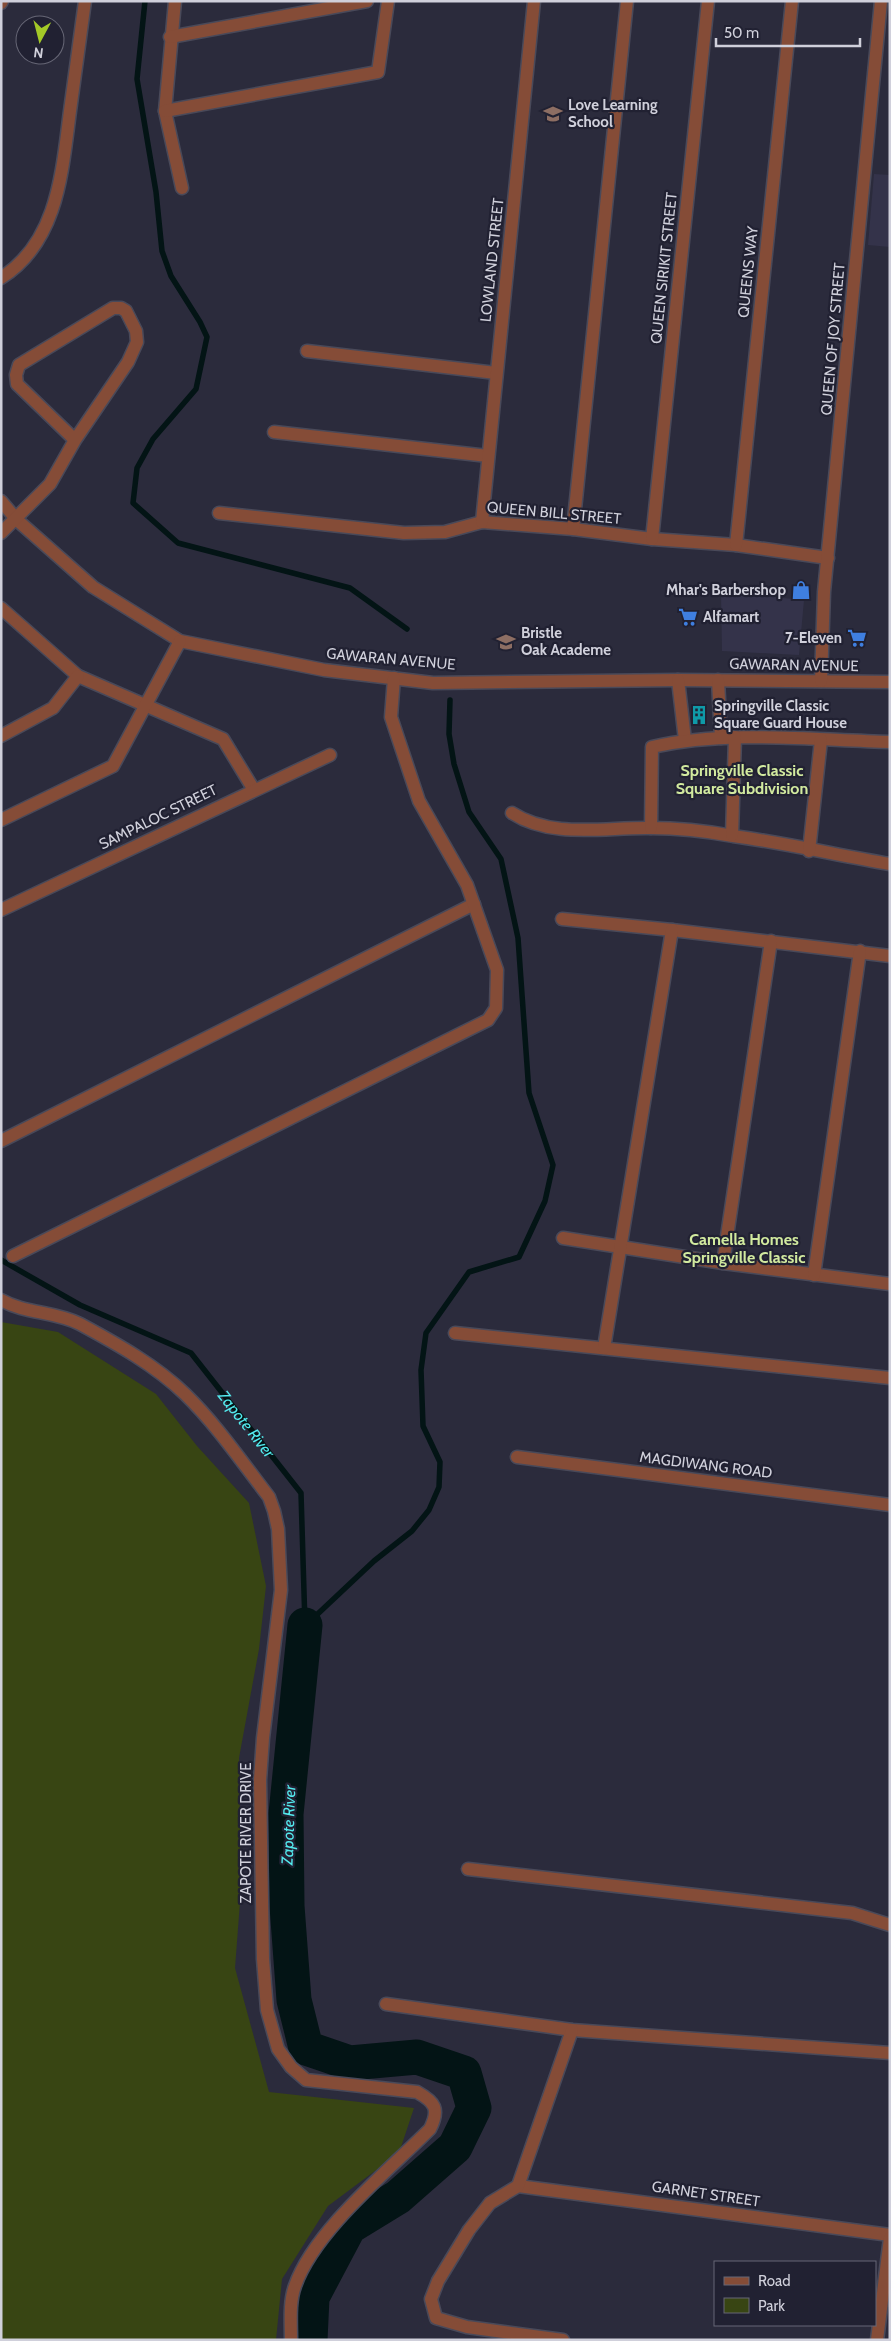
<svg xmlns="http://www.w3.org/2000/svg" width="891" height="2341" font-family="Cabin,sans-serif">
  <style>
    .built { fill: #34334a }
    .green { fill: #384513 }
    .lines { fill: none; stroke-linecap: round; stroke-linejoin: round }
    .stream { stroke: #031415; stroke-width: 5.5 }
    .river { stroke: #031415; stroke-width: 35 }
    .minor-casing { stroke: #494959; stroke-width: 15 }
    .minor { stroke: #854c37; stroke-width: 12 }
    .labels { text-anchor: middle; stroke-width: 4.5; stroke-linejoin: round; paint-order: stroke }
    .poi-label { font-size: 15px; font-weight: bold; fill: #d0d0db; stroke: #212132; text-anchor: start }
    .street-label { font-size: 15px; fill: #d0d0db; stroke: #212132 }
    .neighbourhood-label { font-size: 16px; font-weight: bold; fill: #d2ea9f; stroke: #212132 }
    .water-label { font-size: 16px; font-style: italic; fill: #53eaee; stroke: #212132 }
  </style>
  <rect width="100%" height="100%" fill="#2b2b3c"/>
  <g class="built">
    <polygon points="874,174 890,175 890,247 868,245"/>
    <polygon points="721,592 804,600 799,655 722,651"/>
  </g>
  <polygon class="green" points="1,1322 58,1332 156,1394 197,1446 249,1503 266,1586 259,1649 239,1758 241,1889 235,1968 269,2092 414,2108 399,2153 328,2206 282,2279 276,2340 1,2340"/>
  <g class="lines">
    <g class="stream">
      <polyline points="145,1 137,79 156,192 162,251 171,276 200,322 207,337 196,389 153,439 137,468 133,503 178,543 350,588 407,629"/>
      <path id="s1" d="M1,1260L80,1305L191,1353L301,1493L305,1625"/>
      <polyline points="307,1624 374,1561 412,1531 429,1510 439,1487 440,1462 423,1426 421,1370 426,1333 469,1272 519,1257 545,1201 553,1165 529,1093 518,938 501,859 469,812 454,764 449,734 450,700"/>
    </g>
    <polyline class="river" points="305,1625 286,1814 287,1906 294,2000 306,2048 350,2063 417,2057 464,2073 474,2108 455,2147 398,2197 349,2227 312,2297 310,2340"/>
    <g class="minor-casing">
      <g id="minor">
        <polyline points="175,1 165,111 182,188"/>
        <polyline points="1,3 2,1"/>
        <polyline points="170,37 367,1"/>
        <polyline points="165,111 378,72 388,1"/>
        <path d="M1,278C58,242 62,172 70,111C75,75 80,38 85,1"/>
        <polyline points="307,351 496,373"/>
        <polyline points="274,432 488,456"/>
        <polyline points="1,501 17,520 93,587 180,641 324,670 433,683 678,680 890,682"/>
        <polyline points="219,513 404,533 445,532 482,522 573,529 652,539 736,545 828,558"/>
        <polyline points="482,522 534,1"/>
        <polyline points="573,529 627,1"/>
        <polyline points="1,533 50,484 75,440 128,362 137,342 136,331 126,311 121,308 113,308 19,365 16,375 17,384 75,440"/>
        <polyline points="652,539 708,1"/>
        <polyline points="736,545 792,1"/>
        <polyline points="1,608 78,676 223,739 254,790"/>
        <polyline points="678,680 685,740"/>
        <polyline points="718,680 721,738"/>
        <polyline points="821,681 824,592 881,1"/>
        <polyline points="1,736 53,708 78,676"/>
        <path d="M512,813C552,839 605,827 650,828C677,828 706,831 733,836C785,843 837,855 890,864"/>
        <polyline points="1,820 113,766 180,641"/>
        <path d="M651,828L652,747C729,730 811,740 890,742"/>
        <polyline points="732,835 735,737"/>
        <polyline points="809,851 821,740"/>
        <polyline points="1,910 330,755"/>
        <polyline points="562,919 672,930 890,956"/>
        <polyline points="1,1141 474,904"/>
        <polyline points="563,1238 723,1263 890,1284"/>
        <polyline points="13,1256 488,1020 496,1008 497,970 467,885 419,801 391,717 394,678"/>
        <polyline points="723,1263 771,941"/>
        <polyline points="814,1275 860,951"/>
        <path d="M1,1300C25,1314 55,1311 80,1324C117,1344 155,1365 185,1394C216,1424 242,1462 269,1497L274,1511L278,1529L281,1590L263,1738L260,1780L263,1959L267,2010L278,2049L291,2067L306,2080L417,2092C435,2102 440,2109 430,2129C388,2171 314,2231 295,2286C289,2302 291,2323 291,2340"/>
        <polyline points="455,1333 890,1378"/>
        <polyline points="604,1348 672,930"/>
        <polyline points="517,1457 890,1505"/>
        <polyline points="468,1869 852,1913 890,1925"/>
        <polyline points="386,2004 572,2030 890,2053"/>
        <polyline points="518,2186 890,2235"/>
        <polyline points="563,2340 467,2327 436,2318 431,2299 438,2281 469,2230 490,2203 518,2186 572,2030"/>
        <polyline points="877,2340 890,2238"/>
      </g>
    </g>
    <use href="#minor" class="minor"/>
  </g>
  <defs>
    <g id="school-bare" transform="scale(1.5)"><path d="M0-5L7-2L0 1L-7-2ZM-4 1L0 2.5L4 1V4Q0 6-4 4Z" fill="#8d6e63" stroke="#212132" stroke-width="2.5" paint-order="stroke"/></g>
    <g id="shop-bare" transform="scale(1.5)"><path d="M-5-2.5h2.3a2.7 3.5 0 0 1 5.4 0H5L5.5 6h-11ZM-1.5-2.5h3a1.5 2.3 0 0 0-3 0Z" fill="#3f7fe0" stroke="#212132" stroke-width="2.5" paint-order="stroke"/></g>
    <g id="supermarket-bare" transform="scale(1.5)"><path d="M-6-5.5h2.5l.6 2H6L4.5 2H-2.5L-4.4-4H-6ZM-1.5 3.2a1.3 1.3 0 1 0 .1 0ZM3 3.2a1.3 1.3 0 1 0 .1 0Z" fill="#3f7fe0" stroke="#212132" stroke-width="2.5" paint-order="stroke"/></g>
    <g id="building-bare" transform="scale(1.5)"><path d="M-4-6H4V6H1V3H-1V6H-4ZM-2.5-4.3h1.7v1.8h-1.7ZM.8-4.3h1.7v1.8H.8ZM-2.5-1h1.7V.8h-1.7ZM.8-1h1.7V.8H.8Z" fill="#0f9aa8" stroke="#212132" stroke-width="2.5" paint-order="stroke"/></g>
  </defs>
  <g fill-rule="evenodd">
    <use href="#school-bare" x="553" y="114"/>
    <use href="#shop-bare" x="801" y="590"/>
    <use href="#supermarket-bare" x="688" y="617"/>
    <use href="#supermarket-bare" x="857" y="638"/>
    <use href="#school-bare" x="506" y="642"/>
    <use href="#building-bare" x="699" y="715"/>
  </g>
  <g class="labels">
    <g class="poi-label">
      <text x="568" y="110">Love Learning<tspan x="568" dy="17">School</tspan></text>
      <text x="786" y="595" text-anchor="end">Mhar's Barbershop</text>
      <text x="703" y="622">Alfamart</text>
      <text x="521" y="638">Bristle<tspan x="521" dy="17">Oak Academe</tspan></text>
      <text x="842" y="643" text-anchor="end">7-Eleven</text>
      <text x="714" y="711">Springville Classic<tspan x="714" dy="17">Square Guard House</tspan></text>
    </g>
    <g class="street-label">
      <text transform="translate(492 260) rotate(-84)" y="5">LOWLAND STREET</text>
      <text transform="translate(664 268) rotate(-84)" y="5">QUEEN SIRIKIT STREET</text>
      <text transform="translate(748 272) rotate(-84)" y="5">QUEENS WAY</text>
      <text transform="translate(833 339) rotate(-85)" y="5">QUEEN OF JOY STREET</text>
      <text transform="translate(554 513) rotate(5)" y="5">QUEEN BILL STREET</text>
      <text transform="translate(391 659) rotate(5)" y="5">GAWARAN AVENUE</text>
      <text transform="translate(794 665) rotate(1)" y="5">GAWARAN AVENUE</text>
      <text transform="translate(158 817) rotate(-26)" y="5">SAMPALOC STREET</text>
      <text transform="translate(706 1465) rotate(7)" y="5">MAGDIWANG ROAD</text>
      <text transform="translate(246 1833) rotate(-90)" y="5">ZAPOTE RIVER DRIVE</text>
      <text transform="translate(706 2194) rotate(8)" y="5">GARNET STREET</text>
    </g>
    <g class="neighbourhood-label">
      <text x="742" y="776">Springville Classic<tspan x="742" dy="18">Square Subdivision</tspan></text>
      <text x="744" y="1245">Camella Homes<tspan x="744" dy="18">Springville Classic</tspan></text>
    </g>
    <g class="water-label">
      <text dy="6" stroke="none"><textPath href="#s1" startOffset="302">Zapote River</textPath></text>
      <text transform="translate(288 1825) rotate(-88)" y="6">Zapote River</text>
    </g>
  </g>
  <rect width="891" height="2341" fill="none" stroke="#d0d0db" stroke-width="5"/>
  <rect x="714" y="2261" width="162" height="65" fill="#212132" stroke="#676776"/>
  <rect x="724" y="2277" width="25" height="8" fill="#854c37" stroke="#676776"/>
  <text x="758" y="2286" font-size="15" fill="#d0d0db">Road</text>
  <rect x="724" y="2298" width="25" height="15" fill="#384513" stroke="#676776"/>
  <text x="758" y="2311" font-size="15" fill="#d0d0db">Park</text>
  <g transform="translate(40 40) rotate(187)"><circle r="24" fill="#212132" stroke="#676776"/>
  <path d="M0-4L9 19L0 12L-9 19Z" fill="#a3c927"/>
  <text y="-8" font-size="14" font-weight="bold" text-anchor="middle" fill="#d0d0db">N</text>
  </g>
  <path d="M716 38v8h144v-8" fill="none" stroke="#d0d0db" stroke-width="2.5"/>
  <text x="724" y="38" font-size="15" fill="#d0d0db" stroke="#212132" stroke-width="4" paint-order="stroke">50 m</text>
</svg>
